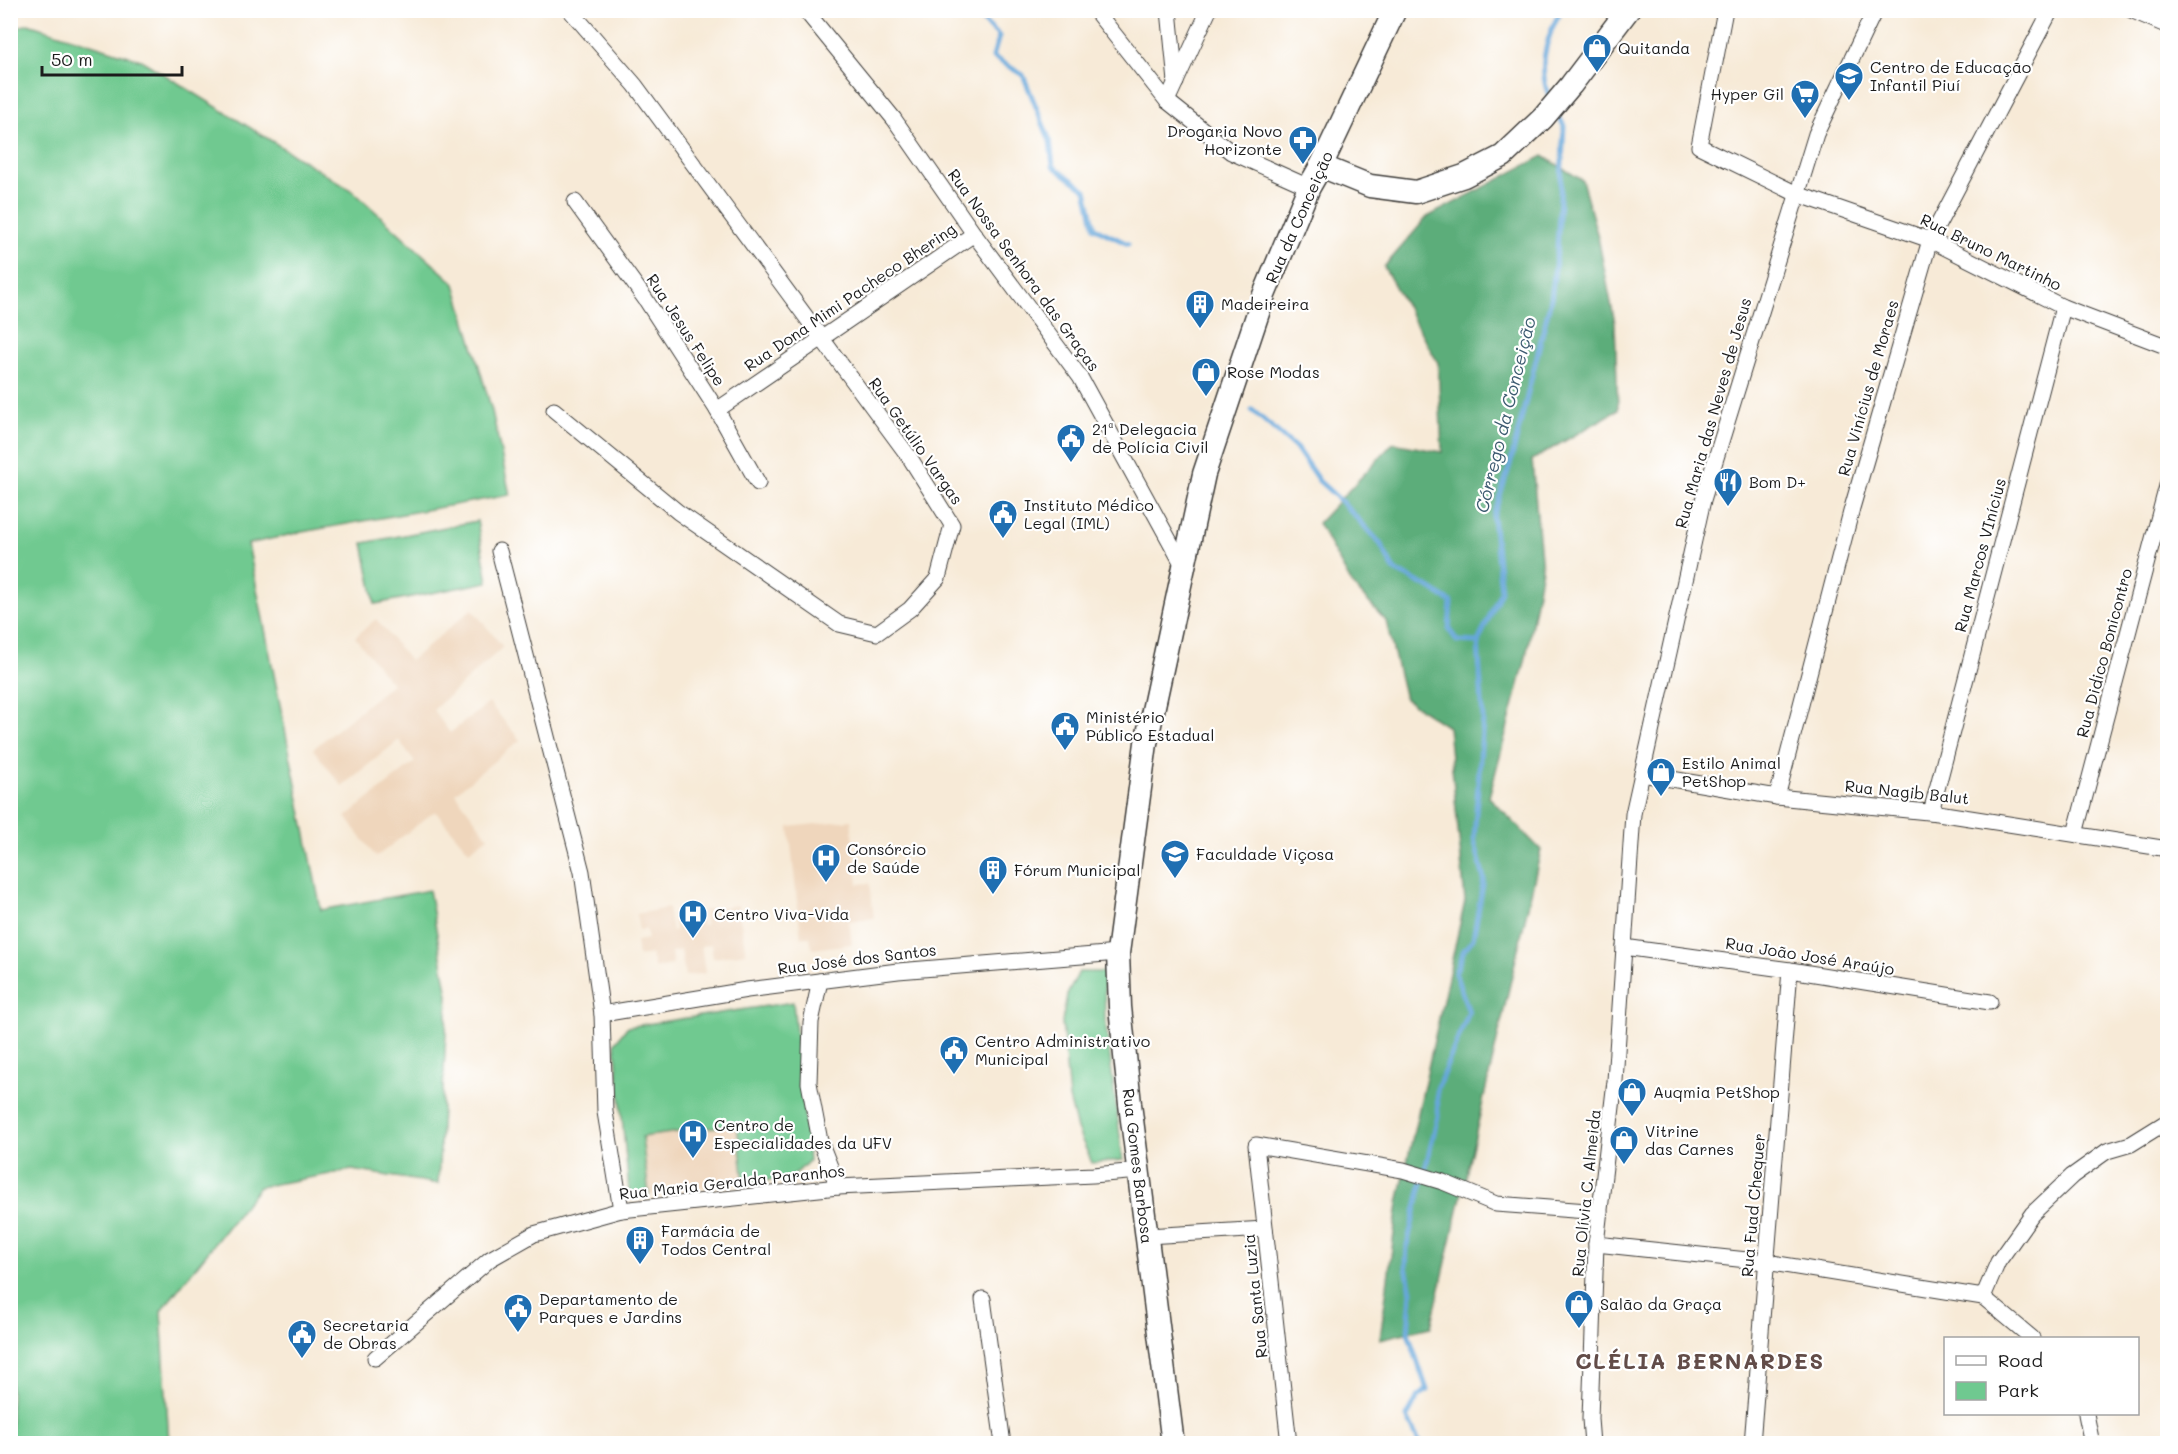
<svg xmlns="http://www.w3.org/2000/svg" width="2178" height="1454" font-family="Mali,sans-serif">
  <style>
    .built { fill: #efd6bc }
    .green { fill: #6fc990; stroke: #467256; stroke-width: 1.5 }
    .forest { fill: #5bad7a; stroke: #3c644b; stroke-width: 1.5 }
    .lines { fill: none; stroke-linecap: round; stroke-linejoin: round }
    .stream { stroke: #66a7da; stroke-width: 5 }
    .street-casing { stroke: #3d3b38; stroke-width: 17 }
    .secondary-casing { stroke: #3d3b38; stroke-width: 25 }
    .street { stroke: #fff; stroke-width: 15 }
    .secondary { stroke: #fff; stroke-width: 22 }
    .labels { text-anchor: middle; stroke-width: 4.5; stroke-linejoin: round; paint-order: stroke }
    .poi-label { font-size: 16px; fill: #1c1c1c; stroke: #fff; text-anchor: start }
    .street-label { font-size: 16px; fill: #1c1c1c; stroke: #fff }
    .water-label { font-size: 18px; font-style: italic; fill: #3d5b71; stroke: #fff }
    .district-label { font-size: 22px; font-weight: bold; letter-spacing: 1.5px; fill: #624c48; stroke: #fff }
  </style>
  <rect width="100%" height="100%" fill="#fff"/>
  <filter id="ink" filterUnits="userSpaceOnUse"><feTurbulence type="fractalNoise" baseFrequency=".0167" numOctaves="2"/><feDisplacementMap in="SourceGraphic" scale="12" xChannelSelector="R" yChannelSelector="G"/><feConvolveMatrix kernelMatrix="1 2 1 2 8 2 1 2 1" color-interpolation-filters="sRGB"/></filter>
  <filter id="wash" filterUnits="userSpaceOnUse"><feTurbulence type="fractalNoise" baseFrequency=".008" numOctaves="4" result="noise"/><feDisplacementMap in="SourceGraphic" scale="24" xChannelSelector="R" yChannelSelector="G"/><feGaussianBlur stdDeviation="1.35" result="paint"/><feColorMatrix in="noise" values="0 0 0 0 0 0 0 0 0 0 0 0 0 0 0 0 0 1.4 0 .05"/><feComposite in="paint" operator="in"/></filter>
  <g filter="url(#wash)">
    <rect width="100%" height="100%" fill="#f7ead7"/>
    <g class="built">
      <polygon points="472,609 503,647 433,710 450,733 489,703 520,740 455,793 488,837 469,851 435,811 376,857 346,817 415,762 399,740 342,786 313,749 392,684 355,637 376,619 410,661"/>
      <polygon points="851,820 858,884 870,883 874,918 849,921 852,944 812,949 810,937 801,937 789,827"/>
      <polygon points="738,905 746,953 713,958 711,944 701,946 705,973 685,976 681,950 671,952 673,965 654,968 651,954 638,956 636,941 648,939 646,929 639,930 636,914 668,908 672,931 675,930 673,915 699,911 702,925 705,925 703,910"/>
      <polygon points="737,1124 744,1182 649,1195 641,1137"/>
    </g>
    <g class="green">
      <polygon points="28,24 141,60 354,192 455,284 492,411 510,495 302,532 248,544 321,910 429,890 448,995 438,1184 352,1170 259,1187 161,1311 169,1443 11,1443 10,30"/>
      <polygon points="477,521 488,582 375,604 363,543"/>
      <polygon points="1079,972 1104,972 1105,1019 1123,1160 1092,1163 1077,1129 1069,1098 1062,1022 1067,995"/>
      <polygon points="793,1002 809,1161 790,1179 744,1182 737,1124 642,1137 649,1195 637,1197 629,1191 615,1043 627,1027"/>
    </g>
    <polygon class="forest" points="1543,156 1582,180 1598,237 1615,323 1618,410 1532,460 1542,569 1525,662 1489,797 1541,850 1431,1327 1380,1339 1398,1203 1465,901 1448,727 1405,699 1386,621 1352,584 1318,523 1393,443 1442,452 1438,363 1384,267 1427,217"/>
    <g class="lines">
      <g class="stream">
        <polyline points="978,10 980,18 999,36 993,57 1023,75 1050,141 1053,166 1086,190 1095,228 1128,244"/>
        <path d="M1551,100C1536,71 1546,37 1561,10"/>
        <polyline points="1252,410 1297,449 1319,481 1341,501 1380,543 1394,570 1428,587 1451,602 1449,629 1457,641 1478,642"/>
        <polyline points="1420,1444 1407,1417 1417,1398 1427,1390 1408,1333 1411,1292 1406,1267 1407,1245 1438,1116 1437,1089 1469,1012 1455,973 1464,950 1473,939 1484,879 1474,839 1483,719 1478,642 1501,591 1493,517 1510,465 1551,299 1557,251 1564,126 1556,111"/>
      </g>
    </g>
  </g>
  <g filter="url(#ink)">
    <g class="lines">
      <g class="street-casing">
        <g id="street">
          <polyline points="805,10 894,119 974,234 1080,377 1185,569"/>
          <polyline points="1095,10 1167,101 1231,152 1309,187"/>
          <polyline points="1169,10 1176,82"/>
          <polyline points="1725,10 1699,146 1797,194 1930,240 2063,307 2168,347"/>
          <polyline points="2131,10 2168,26"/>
          <polyline points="1167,101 1209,10"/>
          <polyline points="575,202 646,300 717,410 758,483"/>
          <polyline points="554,410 678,512 839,624 877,633 910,609 938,578 952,525 910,458 635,85 570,10"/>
          <polyline points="717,410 974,234"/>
          <polyline points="499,551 582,872 602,1014 605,1112 621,1210"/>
          <polyline points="1642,774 1777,797 1938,813 2168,849"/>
          <polyline points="1777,797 1852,508 1930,240 2051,10"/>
          <polyline points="1931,812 2063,307"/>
          <polyline points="2075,834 2168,482"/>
          <polyline points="1624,947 1790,970 1990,1002"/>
          <polyline points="820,981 811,1022 809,1083 820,1141 838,1187"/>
          <polyline points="602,1014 747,990 898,971 1118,953"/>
          <polyline points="1147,1236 1265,1229"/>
          <polyline points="1596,1244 1766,1262 1983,1297"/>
          <polyline points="983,1299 1003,1444"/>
          <polyline points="2032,1338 1983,1297 1998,1262 2032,1214 2072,1176 2107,1151 2131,1144 2168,1121"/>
          <polyline points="375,1358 490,1259 534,1234 621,1210 838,1187 1093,1175 1139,1171"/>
          <polyline points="2086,1414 2092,1444"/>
          <polyline points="1289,1444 1256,1145 1403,1170 1443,1182 1496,1204 1600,1212"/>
          <polyline points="1592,1444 1590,1419 1596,1244 1615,1081 1633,814 1703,500 1816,134 1875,10"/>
          <polyline points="1752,1444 1790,970"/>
        </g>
      </g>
      <g class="secondary-casing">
        <g id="secondary">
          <polyline points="1321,166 1370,186 1416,192 1464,176 1503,156 1543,118 1571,85 1628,10"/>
          <polyline points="1173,1444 1130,1104 1120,1007 1118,953 1146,743 1204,474 1264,295 1309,187 1321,166 1395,10"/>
        </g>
      </g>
      <use href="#street" class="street"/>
      <use href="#secondary" class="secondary"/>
    </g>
  </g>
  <defs>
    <g id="shop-pin" transform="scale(1.5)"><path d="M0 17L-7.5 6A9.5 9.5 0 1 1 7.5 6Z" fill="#1f6fb2" stroke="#fff"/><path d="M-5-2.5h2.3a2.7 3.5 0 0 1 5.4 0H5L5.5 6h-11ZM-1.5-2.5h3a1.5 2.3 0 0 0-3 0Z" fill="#fff"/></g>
    <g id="school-pin" transform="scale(1.5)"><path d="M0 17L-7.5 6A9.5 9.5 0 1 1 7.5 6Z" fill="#1f6fb2" stroke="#fff"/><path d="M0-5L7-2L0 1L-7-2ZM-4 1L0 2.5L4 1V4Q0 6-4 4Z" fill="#fff"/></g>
    <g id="supermarket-pin" transform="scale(1.5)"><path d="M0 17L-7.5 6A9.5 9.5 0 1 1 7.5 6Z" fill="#1f6fb2" stroke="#fff"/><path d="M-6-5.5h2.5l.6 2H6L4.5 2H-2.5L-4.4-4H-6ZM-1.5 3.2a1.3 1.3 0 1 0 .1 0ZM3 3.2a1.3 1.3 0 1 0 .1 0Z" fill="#fff"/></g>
    <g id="pharmacy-pin" transform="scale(1.5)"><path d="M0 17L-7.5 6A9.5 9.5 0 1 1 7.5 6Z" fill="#1f6fb2" stroke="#fff"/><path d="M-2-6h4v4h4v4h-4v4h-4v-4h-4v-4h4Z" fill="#fff"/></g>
    <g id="building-pin" transform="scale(1.5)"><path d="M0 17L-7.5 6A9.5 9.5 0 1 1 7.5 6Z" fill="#1f6fb2" stroke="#fff"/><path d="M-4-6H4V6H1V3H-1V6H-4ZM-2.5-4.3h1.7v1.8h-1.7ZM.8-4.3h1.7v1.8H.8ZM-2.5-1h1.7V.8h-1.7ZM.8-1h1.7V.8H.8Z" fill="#fff"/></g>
    <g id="civic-pin" transform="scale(1.5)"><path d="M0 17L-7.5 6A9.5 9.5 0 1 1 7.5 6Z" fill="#1f6fb2" stroke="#fff"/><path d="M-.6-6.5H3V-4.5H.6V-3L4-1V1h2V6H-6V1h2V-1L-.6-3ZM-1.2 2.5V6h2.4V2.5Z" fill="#fff"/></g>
    <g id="restaurant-pin" transform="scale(1.5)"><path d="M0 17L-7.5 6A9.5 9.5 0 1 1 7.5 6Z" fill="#1f6fb2" stroke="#fff"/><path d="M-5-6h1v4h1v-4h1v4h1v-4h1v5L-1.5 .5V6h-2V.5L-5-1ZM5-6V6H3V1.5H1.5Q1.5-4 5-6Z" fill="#fff"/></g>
    <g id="university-pin" transform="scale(1.5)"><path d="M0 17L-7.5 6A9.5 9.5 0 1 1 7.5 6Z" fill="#1f6fb2" stroke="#fff"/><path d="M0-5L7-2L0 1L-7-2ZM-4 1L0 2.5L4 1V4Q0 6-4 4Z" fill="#fff"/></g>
    <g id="hospital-pin" transform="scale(1.5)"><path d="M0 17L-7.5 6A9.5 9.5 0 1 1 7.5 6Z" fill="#1f6fb2" stroke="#fff"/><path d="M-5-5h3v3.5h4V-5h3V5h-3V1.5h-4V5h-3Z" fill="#fff"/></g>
  </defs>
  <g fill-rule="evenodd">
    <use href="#shop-pin" x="1597" y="48"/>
    <use href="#school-pin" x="1849" y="76"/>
    <use href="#supermarket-pin" x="1805" y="94"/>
    <use href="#pharmacy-pin" x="1303" y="140"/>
    <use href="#building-pin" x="1200" y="304"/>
    <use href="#shop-pin" x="1206" y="372"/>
    <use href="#civic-pin" x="1071" y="438"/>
    <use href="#restaurant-pin" x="1728" y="482"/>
    <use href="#civic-pin" x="1003" y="514"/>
    <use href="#civic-pin" x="1065" y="726"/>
    <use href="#shop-pin" x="1661" y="772"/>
    <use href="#university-pin" x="1175" y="854"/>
    <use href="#hospital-pin" x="826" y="858"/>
    <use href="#building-pin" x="993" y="870"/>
    <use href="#hospital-pin" x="693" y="914"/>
    <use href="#civic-pin" x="954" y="1050"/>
    <use href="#shop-pin" x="1632" y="1092"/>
    <use href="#hospital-pin" x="693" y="1134"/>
    <use href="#shop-pin" x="1624" y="1140"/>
    <use href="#building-pin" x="640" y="1240"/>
    <use href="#shop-pin" x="1579" y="1304"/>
    <use href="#civic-pin" x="518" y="1308"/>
    <use href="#civic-pin" x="302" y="1334"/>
  </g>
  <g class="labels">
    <g class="poi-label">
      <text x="1618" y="54">Quitanda</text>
      <text x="1870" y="73">Centro de Educação<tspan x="1870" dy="18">Infantil Piuí</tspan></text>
      <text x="1784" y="100" text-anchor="end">Hyper Gil</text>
      <text x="1282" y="137" text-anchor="end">Drogaria Novo<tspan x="1282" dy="18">Horizonte</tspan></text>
      <text x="1221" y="310">Madeireira</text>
      <text x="1227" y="378">Rose Modas</text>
      <text x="1092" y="435">21ª Delegacia<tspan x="1092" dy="18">de Polícia Civil</tspan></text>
      <text x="1749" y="488">Bom D+</text>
      <text x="1024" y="511">Instituto Médico<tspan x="1024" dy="18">Legal (IML)</tspan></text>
      <text x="1086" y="723">Ministério<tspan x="1086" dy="18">Público Estadual</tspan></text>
      <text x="1682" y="769">Estilo Animal<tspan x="1682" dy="18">PetShop</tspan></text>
      <text x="847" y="855">Consórcio<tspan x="847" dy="18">de Saúde</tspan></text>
      <text x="1196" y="860">Faculdade Viçosa</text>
      <text x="1014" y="876">Fórum Municipal</text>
      <text x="714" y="920">Centro Viva-Vida</text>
      <text x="975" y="1047">Centro Administrativo<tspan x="975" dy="18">Municipal</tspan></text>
      <text x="1653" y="1098">Auqmia PetShop</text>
      <text x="714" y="1131">Centro de<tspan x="714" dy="18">Especialidades da UFV</tspan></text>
      <text x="1645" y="1137">Vitrine<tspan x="1645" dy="18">das Carnes</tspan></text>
      <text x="661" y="1237">Farmácia de<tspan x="661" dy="18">Todos Central</tspan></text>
      <text x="539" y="1305">Departamento de<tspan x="539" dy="18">Parques e Jardins</tspan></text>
      <text x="1600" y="1310">Salão da Graça</text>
      <text x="323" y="1331">Secretaria<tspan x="323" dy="18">de Obras</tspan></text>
    </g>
    <g class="street-label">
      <text transform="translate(1299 217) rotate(-66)" y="6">Rua da Conceição</text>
      <text transform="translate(1991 252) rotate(26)" y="6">Rua Bruno Martinho</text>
      <text transform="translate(1024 270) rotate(54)" y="6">Rua Nossa Senhora das Graças</text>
      <text transform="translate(850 297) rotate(-34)" y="6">Rua Dona Mimi Pacheco Bhering</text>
      <text transform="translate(686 330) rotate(57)" y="6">Rua Jesus Felipe</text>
      <text transform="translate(1868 388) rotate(-74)" y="6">Rua Vinícius de Moraes</text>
      <text transform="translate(1713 413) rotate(-74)" y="6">Rua Maria das Neves de Jesus</text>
      <text transform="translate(916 441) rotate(55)" y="6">Rua Getúlio Vargas</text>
      <text transform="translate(1980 555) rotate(-75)" y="6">Rua Marcos VInícius</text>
      <text transform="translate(2104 653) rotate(-75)" y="6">Rua Didico Bonicontro</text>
      <text transform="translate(1907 792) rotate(6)" y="6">Rua Nagib Balut</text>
      <text transform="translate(1810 956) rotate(9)" y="6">Rua João José Araújo</text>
      <text transform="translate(857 959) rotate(-7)" y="6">Rua José dos Santos</text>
      <text transform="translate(1138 1166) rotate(83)" y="6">Rua Gomes Barbosa</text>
      <text transform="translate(732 1182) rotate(-6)" y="6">Rua Maria Geralda Paranhos</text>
      <text transform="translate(1586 1193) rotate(-84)" y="6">Rua Olívia C. Almeida</text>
      <text transform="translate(1753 1205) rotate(-85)" y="6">Rua Fuad Chequer</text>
      <text transform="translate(1255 1296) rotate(-96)" y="6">Rua Santa Luzia</text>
    </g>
    <g class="water-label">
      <text transform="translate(1506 415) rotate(-76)" y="6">Córrego da Conceição</text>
    </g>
    <g class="district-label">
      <text x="1700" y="1369">CLÉLIA BERNARDES</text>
    </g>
  </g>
  <rect width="2178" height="1454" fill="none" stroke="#fff" stroke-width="36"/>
  <rect x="1944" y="1337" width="195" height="78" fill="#ffffff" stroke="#a4a4a4" stroke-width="1.5"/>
  <rect x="1956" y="1356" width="30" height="9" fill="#ffffff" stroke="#a4a4a4" stroke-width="1.5"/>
  <text x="1998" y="1367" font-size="18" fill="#1c1c1c">Road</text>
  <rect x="1956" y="1382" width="30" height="18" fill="#6fc990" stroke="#a4a4a4" stroke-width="1.5"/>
  <text x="1998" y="1397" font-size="18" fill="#1c1c1c">Park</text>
  <path d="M42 66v9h140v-9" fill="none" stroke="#1c1c1c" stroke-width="3"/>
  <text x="51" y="66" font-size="18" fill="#1c1c1c" stroke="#ffffff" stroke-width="4.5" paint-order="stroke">50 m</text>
</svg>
